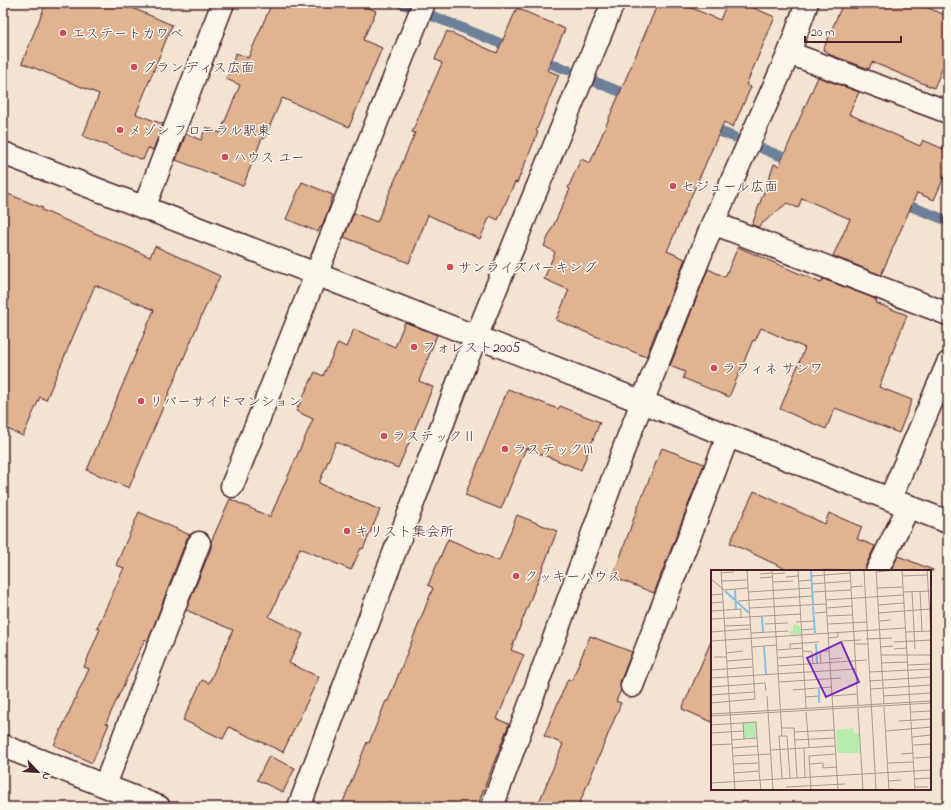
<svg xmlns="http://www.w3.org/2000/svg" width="951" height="810" font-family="'Indie Flower','Klee One',sans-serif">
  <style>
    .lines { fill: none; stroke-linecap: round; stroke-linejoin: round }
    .stream { stroke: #6d809a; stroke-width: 10 }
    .building { fill: #e0b391; stroke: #4a1f2b }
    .minor-casing { stroke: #4a1f2b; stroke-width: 25 }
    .minor { stroke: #fbf7ec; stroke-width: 22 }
    .poi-dot { fill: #d1495b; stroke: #fbf7ec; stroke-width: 1.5 }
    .labels { text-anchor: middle; stroke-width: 3; stroke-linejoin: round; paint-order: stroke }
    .poi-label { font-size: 14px; fill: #4a1f2b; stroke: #fbf7ec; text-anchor: start }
    .inset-river { fill: none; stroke: #85c1e4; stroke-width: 2 }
    .inset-road { fill: none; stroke: #af958f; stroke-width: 1 }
    .view { fill: #7b2cbf; fill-opacity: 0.15; stroke: #7b2cbf; stroke-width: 2 }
    .inset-edge { fill: none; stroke: #4a1f2b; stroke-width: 2 }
  </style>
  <rect width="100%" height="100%" fill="#f3e3d1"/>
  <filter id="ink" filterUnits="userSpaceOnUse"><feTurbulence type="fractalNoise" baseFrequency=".025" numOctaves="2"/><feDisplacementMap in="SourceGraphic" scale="8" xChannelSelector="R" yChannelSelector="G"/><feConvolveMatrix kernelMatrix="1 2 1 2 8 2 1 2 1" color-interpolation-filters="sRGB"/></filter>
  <g filter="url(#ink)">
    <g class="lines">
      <g class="stream">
        <polyline points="400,3 411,7"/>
        <polyline points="430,15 512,48"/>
        <polyline points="538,59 568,70"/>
        <polyline points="593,81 631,96"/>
        <polyline points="708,127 734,137"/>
        <polyline points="763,149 795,162"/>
        <polyline points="900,202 948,221"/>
      </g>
    </g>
    <g class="building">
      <polygon points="46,3 121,3 172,25 136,114 163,124 153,150 148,148 143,160 83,136 99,94 22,63"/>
      <polygon points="272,3 356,3 376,11 363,40 382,48 349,127 282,98 264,139 262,138 243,186 176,160 186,134 201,140 206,127 220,133 240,85 226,79 236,53 248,58"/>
      <polygon points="658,3 680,3 720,20 727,3 742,3 775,17 746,85 751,87 733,127 724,122 667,251 685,259 646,357 556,320 569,290 544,279 555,252 544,246 570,189 568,188 581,159 590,163"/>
      <polygon points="843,3 916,3 948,16 948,55 934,88 872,62 869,69 828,54 829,53 823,50"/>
      <polygon points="517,8 565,29 547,70 559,75 536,131 538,132 517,183 515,182 498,220 490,216 480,239 428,215 409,263 344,237 354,213 377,222 415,133 412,132 442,63 435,59 447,31 497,53"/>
      <polygon points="818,77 859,92 849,114 920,146 923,140 948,151 948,168 934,200 917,193 881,275 833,256 850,219 802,198 798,208 787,203 758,227 752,225 774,164 779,166"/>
      <polygon points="302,182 333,195 330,203 331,203 321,228 320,227 318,232 286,219"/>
      <polygon points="3,192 43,208 42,210 150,257 155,246 220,276 201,317 129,488 87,470 154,310 95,285 46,400 40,397 23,436 3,427"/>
      <polygon points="738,247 821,283 823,279 871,297 877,301 876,303 907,315 879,387 912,400 899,433 835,408 826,429 780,409 805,348 761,328 755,341 753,340 729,397 683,378 685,372 670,366 708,269 725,277"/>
      <polygon points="405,322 437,335 419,381 433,387 398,468 336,442 319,483 380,510 363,549 361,548 351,570 300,548 269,617 303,634 289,663 319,677 283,752 229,727 223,739 183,720 202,680 209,683 233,630 186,610 211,548 211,542 230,499 270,517 313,419 296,411 315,372 323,376 338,343 346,347 354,329 395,347"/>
      <polygon points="508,389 558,409 560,406 600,422 581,470 526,448 501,509 465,495"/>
      <polygon points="662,448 704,464 654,593 613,577 639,504"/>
      <polygon points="754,491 825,524 829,513 862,527 857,539 875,546 866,565 865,571 790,571 730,543"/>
      <polygon points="139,512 190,535 187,538 148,641 145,639 106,723 109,724 92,763 54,745 89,669 84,667 100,629 97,628 124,568 116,565"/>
      <polygon points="517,515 557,531 511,650 524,655 497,719 509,724 477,807 341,807 367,742 369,743 386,701 388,701 409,648 433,588 428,585 448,539 499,561"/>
      <polygon points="898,556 933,570 933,571 891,571"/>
      <polygon points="590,636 632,652 620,682 621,690 616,701 621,703 578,807 537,807 563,744 544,736 568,679 572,680"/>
      <polygon points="712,639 712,722 682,709"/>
      <polygon points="269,756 295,768 283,792 257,780"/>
    </g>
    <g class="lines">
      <g class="minor-casing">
        <g id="minor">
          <polyline points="789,53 948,112"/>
          <polyline points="3,153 316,274 948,522"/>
          <polyline points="144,208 223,3"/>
          <polyline points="713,223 948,314"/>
          <polyline points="232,486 424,3"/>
          <polyline points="890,499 948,363"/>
          <polyline points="877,571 909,506"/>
          <polyline points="632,686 728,436"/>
          <polyline points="3,746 159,807"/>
          <polyline points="105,785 199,543"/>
          <polyline points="299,807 465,364 613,3"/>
          <polyline points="492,807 626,443 713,223 789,53 807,3"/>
        </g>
      </g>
      <use href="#minor" class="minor"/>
    </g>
  </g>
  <g class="poi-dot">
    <circle cx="63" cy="33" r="4"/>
    <circle cx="134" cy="67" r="4"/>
    <circle cx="120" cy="130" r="4"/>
    <circle cx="225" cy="157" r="4"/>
    <circle cx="673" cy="186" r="4"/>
    <circle cx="450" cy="267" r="4"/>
    <circle cx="414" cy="347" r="4"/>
    <circle cx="714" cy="368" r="4"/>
    <circle cx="141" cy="401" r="4"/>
    <circle cx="384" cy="436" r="4"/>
    <circle cx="505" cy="449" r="4"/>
    <circle cx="347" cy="531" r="4"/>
    <circle cx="516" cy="576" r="4"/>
  </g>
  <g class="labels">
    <g class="poi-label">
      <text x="71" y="38">エステートカワベ</text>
      <text x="142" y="72">グランディス広面</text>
      <text x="128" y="135">メゾン フローラル駅東</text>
      <text x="233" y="162">ハウス ユー</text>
      <text x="681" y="191">セジュール広面</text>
      <text x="458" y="272">サンライズパーキング</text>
      <text x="422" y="352">フォレスト2005</text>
      <text x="722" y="373">ラフィネ サンワ</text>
      <text x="149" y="406">リバーサイドマンション</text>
      <text x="392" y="441">ラステックⅡ</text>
      <text x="513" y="454">ラステックIII</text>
      <text x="355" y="536">キリスト集会所</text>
      <text x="524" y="581">クッキーハウス</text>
    </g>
  </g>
  <g transform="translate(711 570)">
    <rect width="220" height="220" fill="#f3e3d1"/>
    <path d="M82,53L90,57V64H78V61H82ZM45,152L46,168L33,169L32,153ZM142,158L143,163L129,164L148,163L149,183H126L125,160Z" fill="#b6ebad"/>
    <path class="inset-river" d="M100,0L102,34M24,20L25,39M14,21L38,43M102,36L104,63M51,47L52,62M105,74L106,93M53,77L55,104M108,119V133"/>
    <path class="inset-road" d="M10,0L24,220M61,0L71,166H68L71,209M87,0L95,138M113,0L127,220M139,0L147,135M153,0L165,220M165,0L173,134M191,0L204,220M216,0L220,61M165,2L185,0M10,3L23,2M49,4L61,3M61,4L74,3M101,6L139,3M191,6L216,5M75,7L87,6M49,8L62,7M0,9L13,20L37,18M11,11L36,10M88,11L100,10M62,12L82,11M101,14L140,11M140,17L152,16M166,18L192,17M209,21L211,61M37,22L100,18M102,22L140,20M192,22L220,21M201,22L204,79M0,25L12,24M115,30L192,25M27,31L101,26M0,33L12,32M167,35L193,33M38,38L115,34M116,38L141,36M1,41L30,39V47M104,43L116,42M167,43L219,39M116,46L141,45M1,49L90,44M168,51L180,50M85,52L103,51M54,54L77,53M117,54L156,52M14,56L39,55M91,60L103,59M0,62L39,59M194,62L220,61M40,63L77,61M117,68L127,67V63M155,69L181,68M0,71L194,58M131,71L150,70M183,72L220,70M144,74H157M41,77L66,75M169,77L182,76M79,78V74L108,72M183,79L196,78M66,80L92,78M92,81L101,82L102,93M15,83L32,81M170,85H220M3,87H16M67,88L92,86M119,89L131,88M16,91L41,89M110,93L109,81H118M170,93L197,92M197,95L220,94M67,96L156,90M0,100L42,97M159,102L220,99M0,108L145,99M158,111L220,107M68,112L130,108M0,117L54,113L55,121M94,119L120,117M159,119L220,115M82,120L94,119M0,125L43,122M56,126L62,220M121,126L146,124M172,126L220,123M95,127L107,126M0,133L44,129L36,0M173,137L178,220M147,138L152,220M95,142L98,177M200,142L220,141M0,144L220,131M0,146L220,133M188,151L220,149M32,153L33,169M0,155L45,152L46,168L20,170M71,158H83L86,208M175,161L220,157M84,162L123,160M0,163L33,161M71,166H76L79,208M201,167L220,165M46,168L48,193M84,170L124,168M0,175L21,174M202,175L220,174M21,178L47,176M93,178L94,207M60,180L124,176M190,184L203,183M21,186L60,184M203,188L220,187M177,193L203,192M22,194L48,193V201L22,203M99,194L112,193V198L125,197M48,201L50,220M204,209L220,208M178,211L190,210M0,213L220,200M75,217L134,214M204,217H217M179,219L195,220M100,220L98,186L124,184"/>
    <path class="view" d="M130,72L148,112L115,127L96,88Z"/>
    <rect width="220" height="220" class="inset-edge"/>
  </g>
  <rect width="951" height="810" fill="none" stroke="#fbf7ec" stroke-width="16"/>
  <rect x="8" y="8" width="935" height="794" fill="none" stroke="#4a1f2b" stroke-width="1.5" filter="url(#ink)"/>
  <g transform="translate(38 772) rotate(115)" stroke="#fbf7ec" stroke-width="3" paint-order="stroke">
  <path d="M0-3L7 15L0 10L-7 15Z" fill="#4a1f2b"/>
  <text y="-6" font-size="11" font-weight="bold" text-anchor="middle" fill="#4a1f2b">N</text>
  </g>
  <path d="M805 36v6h96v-6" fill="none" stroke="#4a1f2b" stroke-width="2"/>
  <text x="811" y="36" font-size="12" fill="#4a1f2b" stroke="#fbf7ec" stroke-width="3" paint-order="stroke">20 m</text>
</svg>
